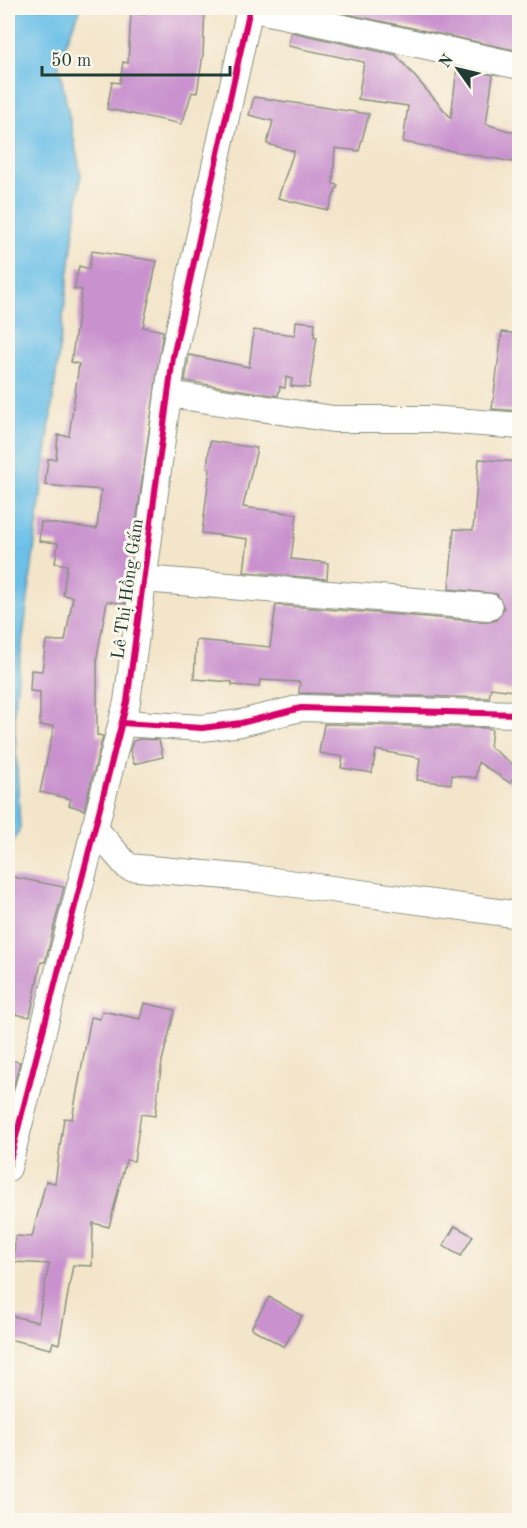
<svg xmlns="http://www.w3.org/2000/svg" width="527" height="1528" font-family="'Old Standard TT',serif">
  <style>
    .water { fill: #6cc0e8; stroke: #467e8e; stroke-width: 1.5 }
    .building { fill: #c992ce }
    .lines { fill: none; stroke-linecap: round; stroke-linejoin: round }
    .minor-casing { stroke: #89917f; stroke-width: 28 }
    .minor { stroke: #fff; stroke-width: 26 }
    .cycleway-casing { stroke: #fbf7ec; stroke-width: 10 }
    .cycleway { stroke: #d6006c; stroke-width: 6 }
    .labels { text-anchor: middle; stroke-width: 6; stroke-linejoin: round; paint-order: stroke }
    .street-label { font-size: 18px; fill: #1f3d34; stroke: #fbf7ec }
  </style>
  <rect width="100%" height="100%" fill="#fbf7ec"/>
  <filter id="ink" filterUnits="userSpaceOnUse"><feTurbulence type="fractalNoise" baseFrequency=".0167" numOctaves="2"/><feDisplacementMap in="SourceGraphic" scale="12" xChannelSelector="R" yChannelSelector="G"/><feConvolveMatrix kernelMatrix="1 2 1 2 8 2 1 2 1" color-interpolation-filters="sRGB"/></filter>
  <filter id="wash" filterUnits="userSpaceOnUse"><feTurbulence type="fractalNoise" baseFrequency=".008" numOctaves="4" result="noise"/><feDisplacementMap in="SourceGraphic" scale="24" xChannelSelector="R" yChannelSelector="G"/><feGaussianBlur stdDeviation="1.35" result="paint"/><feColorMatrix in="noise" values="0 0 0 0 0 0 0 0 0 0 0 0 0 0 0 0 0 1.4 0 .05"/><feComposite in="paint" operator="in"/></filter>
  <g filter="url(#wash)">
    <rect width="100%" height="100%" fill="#f3e5ca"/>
    <polygon class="water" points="8,8 81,8 58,61 81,175 14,710 20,828 8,853"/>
    <g id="blocks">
      <g class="building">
        <polygon points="144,8 205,8 203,55 197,93 192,92 182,124 107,109 112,82 120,83 123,62 128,63 131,13 144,15"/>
        <polygon points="319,8 519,8 519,51"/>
        <polygon points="291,32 396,55 451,118 457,68 493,75 486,124 519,134 519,163 403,142 408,106 358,99 364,62 288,46"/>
        <polygon points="254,97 369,114 359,151 335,148 333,184 338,185 328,210 278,198 294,151 267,144 273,121 249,115"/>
        <polygon points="92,251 157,261 143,327 163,331 125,604 107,601 97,657 97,735 103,736 84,810 69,805 71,799 40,792 54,726 40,726 40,692 30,691 31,670 42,671 46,641 65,641 73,597 63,595 67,565 55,563 58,543 39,541 41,522 97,529 101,490 45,485 48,459 56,459 58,435 69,436 79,364 71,362 82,290 74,289 79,266 89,269"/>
        <polygon points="296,321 315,323 314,337 317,337 309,388 291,386 292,379 286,377 285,388 280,387 278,396 185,381 189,355 249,367 254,330 295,335"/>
        <polygon points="502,332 519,334 519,411 492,409"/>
        <polygon points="210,441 257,448 243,507 297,514 291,559 328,563 327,579 244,572 248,539 202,533 210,469 207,468"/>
        <polygon points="479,459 519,462 519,637 513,691 491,688 489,698 299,693 300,682 260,680 259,687 232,685 232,682 194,679 196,640 270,647 276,605 488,622 496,620 504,608 497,594 449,589 454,529 473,530"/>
        <polygon points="324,724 486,728 492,729 490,747 519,769 510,783 478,762 476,778 452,775 451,784 417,780 420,758 376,750 372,773 341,768 343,757 319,753"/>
        <polygon points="140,739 159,740 163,757 134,764 130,750 133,741"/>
        <polygon points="8,876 64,887 45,962 41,962 30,1017 8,1013"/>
        <polygon points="144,1003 175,1010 162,1061 155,1116 141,1114 134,1161 126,1160 109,1227 93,1223 92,1266 73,1265 59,1344 53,1342 51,1349 8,1339 8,1315 38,1322 49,1264 14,1262 15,1236 32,1237 46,1181 55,1183 64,1118 72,1119 91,1017 100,1019 102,1011 140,1019"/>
        <polygon points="8,1060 20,1062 8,1109"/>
        <polygon points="455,1226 473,1236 461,1256 443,1246"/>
        <polygon points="269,1297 302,1316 284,1347 251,1328"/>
      </g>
    </g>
  </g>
  <g filter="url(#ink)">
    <use href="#blocks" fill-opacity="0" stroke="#89917f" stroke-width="1.5"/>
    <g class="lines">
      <g class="minor-casing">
        <g id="minor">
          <polyline points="250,8 520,66"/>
          <polyline points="168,394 333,419 430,419 520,426"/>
          <polyline points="143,579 489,607"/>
          <polyline points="122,723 202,728 241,723 301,708 520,714"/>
          <polyline points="94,828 128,867 259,879 520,915"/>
          <polyline points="8,1168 127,702 173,357 250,8"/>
        </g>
      </g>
      <use href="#minor" class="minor"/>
      <g class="cycleway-casing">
        <g id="cycleway">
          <polyline points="122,723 202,728 241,723 301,708 520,714"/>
          <polyline points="8,1168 127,702 173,357 250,8"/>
        </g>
      </g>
      <use href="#cycleway" class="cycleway"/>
    </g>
  </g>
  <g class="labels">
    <g class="street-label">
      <text transform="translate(127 589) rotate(-82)" y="6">Lê Thị Hồng Gấm</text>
    </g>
  </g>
  <rect width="527" height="1528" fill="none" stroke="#fbf7ec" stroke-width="30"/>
  <g transform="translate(458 69) rotate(304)" stroke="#fbf7ec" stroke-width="4.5" paint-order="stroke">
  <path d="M0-4.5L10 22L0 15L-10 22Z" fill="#1f3d34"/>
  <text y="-9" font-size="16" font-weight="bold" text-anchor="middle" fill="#1f3d34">N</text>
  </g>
  <path d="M42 66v9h188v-9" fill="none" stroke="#1f3d34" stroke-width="3"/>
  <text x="51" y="66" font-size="18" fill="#1f3d34" stroke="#fbf7ec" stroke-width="4.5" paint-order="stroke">50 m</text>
</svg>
